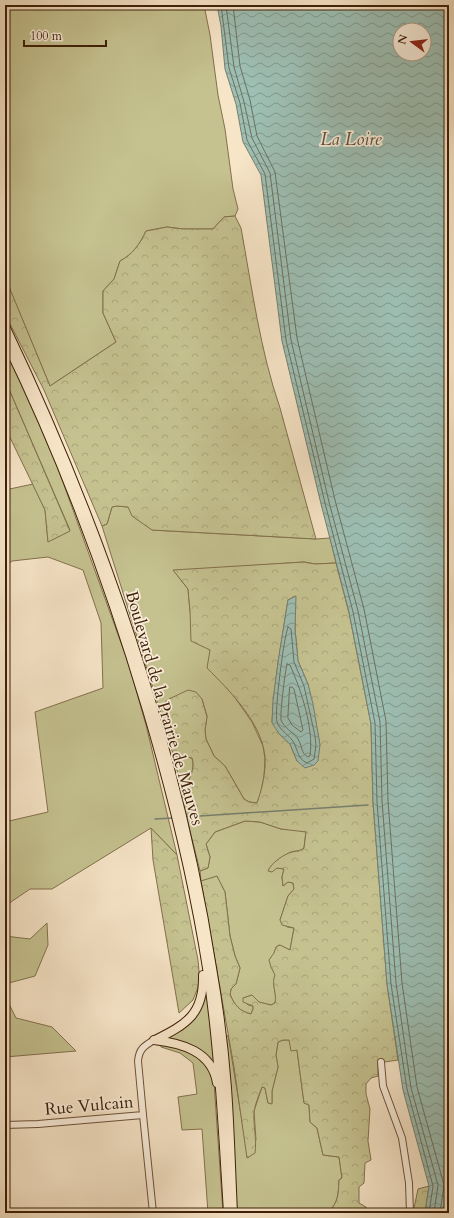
<svg xmlns="http://www.w3.org/2000/svg" width="454" height="1218" font-family="Cardo,serif">
  <style>
    .grass { fill: #c5c290; stroke: #82714c }
    .forest { fill: url(#forest-crowns); stroke: #82714c; fill-rule: evenodd }
    .water { fill: url(#water-waves); stroke: #777f6f; fill-rule: evenodd }
    .lines { fill: none; stroke-linecap: round; stroke-linejoin: round }
    .shore { stroke: #6e705e; stroke-width: 1 }
    .stream { stroke: #777f6f; stroke-width: 1.5 }
    .minor-casing { stroke: #6d5137; stroke-width: 8 }
    .major-casing { stroke: #3f2007; stroke-width: 10 }
    .minor { stroke: #faeedb; stroke-width: 6 }
    .major { stroke: #f7e5c8; stroke-width: 8 }
    .labels { text-anchor: middle; stroke-width: 3.5; stroke-linejoin: round; paint-order: stroke }
    .street-label { font-size: 17px; fill: #3f2007; stroke: #faeedb }
    .water-label { font-size: 18px; font-style: italic; fill: #5b503b; stroke: #faeedb }
  </style>
  <defs>
    <pattern id="forest-crowns" width="20" height="18" patternUnits="userSpaceOnUse"><rect width="20" height="18" fill="#c5c290"/><path d="M2 6a3 3 0 1 1 6 0M12 15a3 3 0 1 1 6 0" fill="none" stroke="#aaa67b"/></pattern>
    <pattern id="water-waves" width="16" height="10" patternUnits="userSpaceOnUse"><rect width="16" height="10" fill="#9dbfb4"/><path d="M0 5q4-4 8 0t8 0" fill="none" stroke="#819b90"/></pattern>
  </defs>
  <rect width="100%" height="100%" fill="#f7e5c8"/>
  <filter id="stains"><feTurbulence type="fractalNoise" baseFrequency=".005" numOctaves="4"/><feColorMatrix values="0 0 0 0 .2 0 0 0 0 .09 0 0 0 0 .02 0 0 0 .5 -.17"/></filter>
  <radialGradient id="worn" r=".72"><stop offset=".6" stop-color="#630" stop-opacity="0"/><stop offset="1" stop-color="#630" stop-opacity=".3"/></radialGradient>
  <g class="grass">
    <path d="M5,5H204L210,35L218,95L225,129L233,189L238,209L235,216L224,217L213,229H183L167,227L146,231C140,244 133,254 120,261L114,279L103,291V313L116,342L50,386L5,278Z"/>
    <polygon points="5,349 33,408 55,460 129,665 146,725 177,855 151,828 52,889 30,889 5,906 5,806 9,821 48,812 35,712 103,688 101,623 83,570 48,557 12,561 5,567 5,490 33,484 45,510 48,541 70,530 5,380"/>
    <polygon points="117,506 128,507 152,530 316,539 330,538 336,563 315,564 304,562 174,571 188,589 190,611 231,692 252,722 263,746 265,759 264,776 261,792 257,803 249,802 244,799 225,766 214,756 206,739 205,730 207,716 202,699 196,693 169,699 159,707 102,526 107,524 112,507"/>
    <path d="M184,756L192,758C196,770 187,785 183,796L174,757Z"/>
    <path d="M245,821L260,822L281,829L306,831L304,848C299,852 294,850 289,853C281,857 276,862 270,867L284,869L282,877L283,886L288,882L293,883L294,889L288,896L280,920L287,927L294,928L290,950L279,945L276,947L271,967L276,975L274,986L276,998L275,1003L271,1005L258,1002L252,995L243,998L248,1005L253,1006V1009L251,1014C239,1011 235,1006 230,994L231,989L236,984L240,968L235,956L230,936L225,892L217,877L201,881L200,871L208,868L210,857L206,844L215,832Z"/>
    <polygon points="47,923 48,945 35,976 5,984 5,936 30,939"/>
    <polygon points="205,994 207,994 215,1067 204,1054 163,1039 179,1030"/>
    <polygon points="5,996 16,1018 52,1027 76,1051 5,1057"/>
    <path d="M228,1035L248,1158L256,1140L254,1111L262,1087L265,1088L268,1103H272V1091L278,1067L276,1055L278,1042L283,1040H289L297,1050L304,1103L309,1105L310,1122L317,1128L323,1155L339,1157L342,1178L339,1180C338,1195 339,1201 328,1213H237L231,1090L225,1040Z"/>
    <path d="M161,1045C192,1048 203,1052 214,1082L223,1213H208L202,1129L182,1130L178,1097L197,1094L193,1063L180,1053L161,1047Z"/>
  </g>
  <g class="forest">
    <path d="M235,216L241,228C252,288 260,350 280,408L316,539L152,530L132,516L128,507L117,506L112,507L107,524L102,526L44,390L5,314V277L50,386L116,342L103,313V291L114,279L120,261C133,254 140,244 146,231L167,227L183,229H213L224,217Z"/>
    <polygon points="5,380 70,531 48,542 45,510 5,427"/>
    <path d="M304,562L315,564L336,563L349,613L371,724L373,802L387,984L398,1060L378,1063V1076L371,1078L366,1084V1094L370,1109L368,1141L371,1160L365,1163L364,1183L359,1187V1203L366,1207V1213H328C339,1201 338,1195 339,1180L342,1178L339,1157L323,1155L317,1128L310,1122L309,1105L304,1103L297,1050L291,1051L289,1040H283L278,1042L276,1055L278,1067L272,1091V1104L268,1103L265,1088L262,1087C259,1095 255,1104 254,1112C253,1125 257,1139 255,1153L247,1158L234,1067L201,881L217,876L225,892L230,936L235,956L240,968L236,984L231,989L230,995C235,1005 239,1011 251,1014L253,1009V1006L243,1002V998L252,995L259,1002L271,1005L275,1003C277,994 271,983 275,975L271,967L269,960L274,953L276,947L280,945L290,950L294,928L282,925L280,920L288,896L294,889L293,883L288,882L283,886L282,877L284,869L277,868L272,872L268,871C271,863 284,854 292,852C297,851 299,852 304,848L306,832L281,829L260,822L245,821L215,832L206,844L210,857L208,868L200,871L184,807C184,804 183,800 183,797C184,784 197,772 192,758L184,756L174,757L159,707L169,699L188,690L196,692L202,699L207,717L205,730L206,739L214,756L225,766L244,799L249,802L257,803C262,789 266,772 265,757C262,723 230,691 207,668L210,650L191,641L190,611L188,589L173,570ZM295,596V629L298,661L308,684L320,745L297,761L290,744L272,722C274,683 281,645 287,606L288,600Z"/>
    <polygon points="151,828 177,855 198,960 200,982 193,1000 179,1013 153,860"/>
    <polygon points="429,1186 425,1213 413,1213 418,1189"/>
  </g>
  <g class="water">
    <path d="M217,5H449V1213H425L429,1186L403,1090L387,984L373,802L371,724L349,612L321,504L282,341L261,175L243,142L236,104L225,69L221,26ZM400,30H424V54H400Z"/>
    <polygon points="296,596 295,629 298,661 308,684 313,704 320,745 318,761 314,765 305,768 297,761 290,744 280,735 272,723 273,700 278,662 287,606 288,600"/>
  </g>
  <g class="lines">
    <g class="shore">
      <polyline points="221,5 229,68 240,103 247,140 265,174 286,340 325,503 353,612 375,723 377,802 391,984 407,1089 433,1186 429,1213"/>
      <polyline points="226,5 234,67 244,102 252,138 270,173 291,340 329,502 358,611 380,722 382,801 396,983 411,1088 438,1185 434,1213"/>
      <polyline points="233,5 240,66 250,100 257,136 275,172 297,338 335,500 364,609 386,721 388,801 402,983 417,1087 444,1185 440,1213"/>
      <path d="M288,627L291,629L294,662L304,686L315,736L316,745L314,759L307,763C298,759 298,751 294,743C290,735 280,731 277,722C274,713 284,636 288,627Z"/>
      <path d="M287,664L290,665C301,690 314,728 310,756L308,757C301,754 302,745 298,739C293,732 284,728 281,720C280,713 285,672 287,664Z"/>
      <polygon points="290,687 292,687 294,689 303,730 301,732 292,725 288,718"/>
    </g>
    <g class="stream">
      <polyline points="185,817 368,805"/>
      <polyline points="155,819 173,818"/>
    </g>
    <g class="minor-casing">
      <g id="minor">
        <polyline points="381,1062 383,1086 402,1138 409,1183 410,1213"/>
        <polyline points="143,1115 153,1213"/>
        <path d="M5,1125L38,1124L143,1115L138,1061C139,1049 144,1046 154,1040"/>
      </g>
    </g>
    <g class="major-casing">
      <g id="major">
        <path d="M5,326C101,527 178,748 212,968C219,1008 224,1048 227,1088C230,1130 231,1171 233,1213"/>
        <path d="M5,340C63,458 109,583 147,710C172,794 193,880 207,968C219,1049 223,1131 228,1213"/>
        <path d="M154,1040C181,1043 212,1051 217,1083"/>
        <path d="M155,1040C187,1024 204,1014 203,975"/>
      </g>
    </g>
    <use href="#minor" class="minor"/>
    <use href="#major" class="major"/>
  </g>
  <g class="labels">
    <g class="street-label">
      <text transform="translate(165 708) rotate(74)" y="6">Boulevard de la Prairie de Mauves</text>
      <text transform="translate(89 1105) rotate(-5)" y="6">Rue Vulcain</text>
    </g>
    <g class="water-label">
      <text x="351" y="145">La Loire</text>
    </g>
  </g>
  <rect width="454" height="1218" fill="none" stroke="#f7e5c8" stroke-width="20"/>
  <rect x="6" y="6" width="442" height="1206" fill="none" stroke="#3f2007" stroke-width="2"/>
  <rect x="10" y="10" width="434" height="1198" fill="none" stroke="#3f2007"/>
  <g transform="translate(412 42) rotate(285)"><circle r="19" fill="#faeedb" stroke="#af9c86"/>
  <path d="M0-3L7 15L0 10L-7 15Z" fill="#8f2418"/>
  <text y="-6" font-size="11" font-weight="bold" text-anchor="middle" fill="#3f2007">N</text>
  </g>
  <path d="M24 40v6h82v-6" fill="none" stroke="#3f2007" stroke-width="2"/>
  <text x="30" y="40" font-size="12" fill="#3f2007" stroke="#faeedb" stroke-width="3" paint-order="stroke">100 m</text>
  <rect width="100%" height="100%" filter="url(#stains)"/>
  <rect width="100%" height="100%" fill="url(#worn)"/>
</svg>
